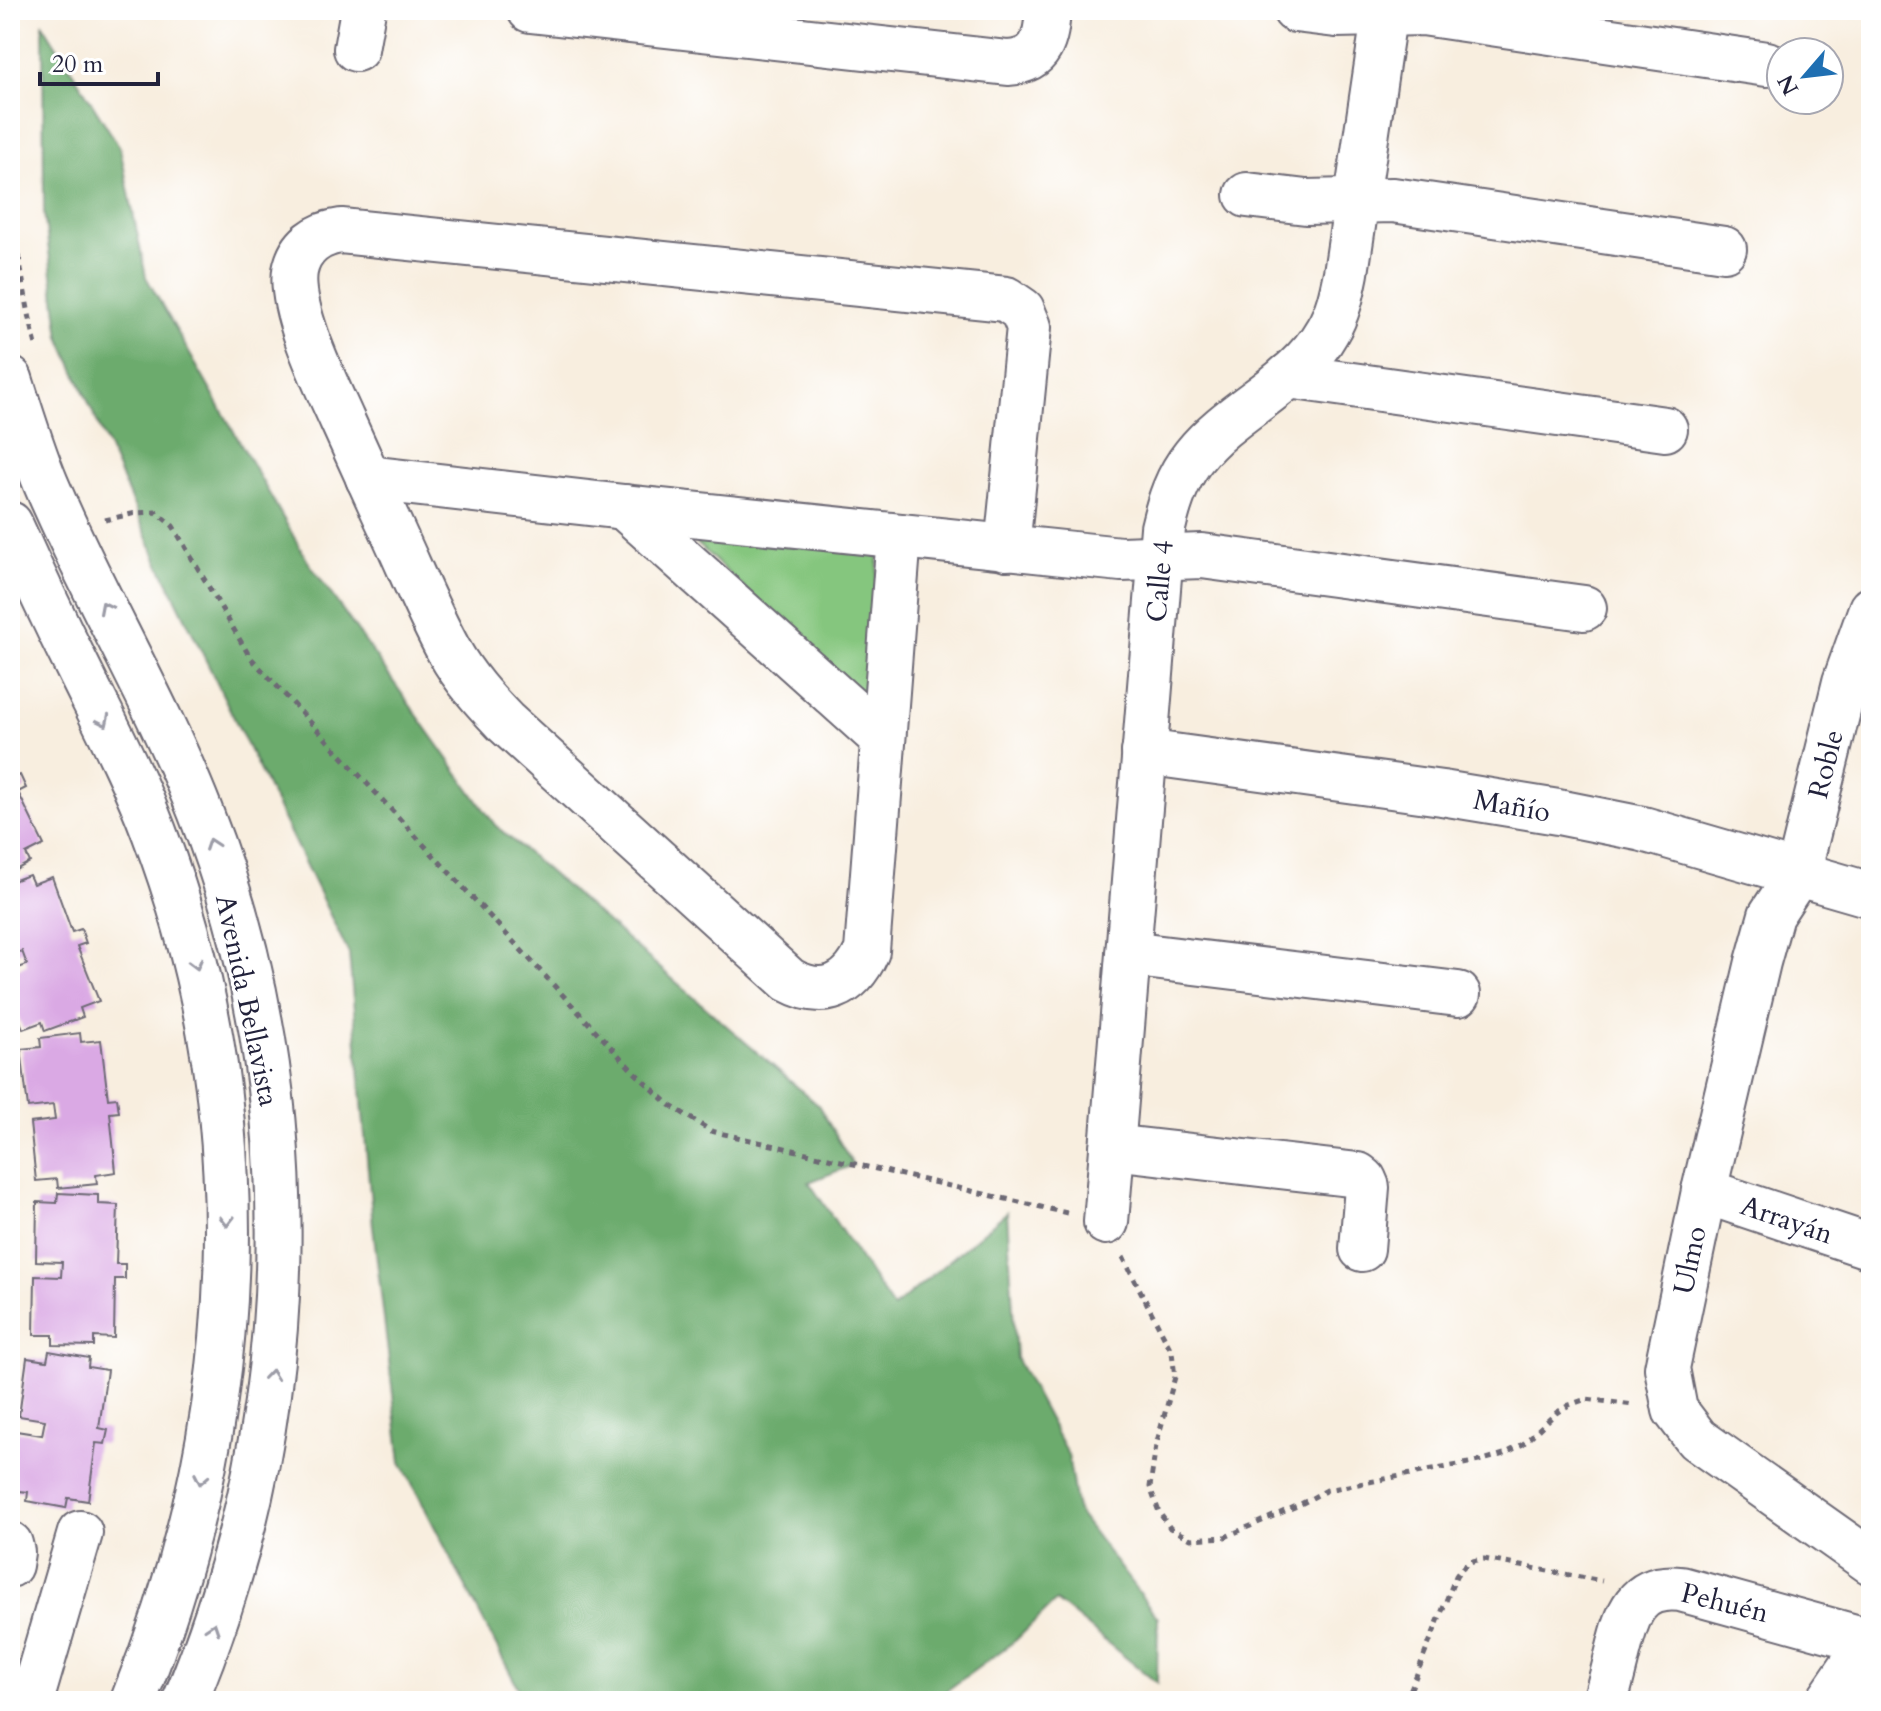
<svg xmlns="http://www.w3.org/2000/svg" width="1881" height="1711" font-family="Cardo,serif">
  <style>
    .green { fill: #85c67e; stroke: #54745c; stroke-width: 2 }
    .forest { fill: #6cab6d; stroke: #476654; stroke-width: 2 }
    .building { fill: #daa9e4 }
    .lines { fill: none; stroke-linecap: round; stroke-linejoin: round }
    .minor-casing { stroke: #6d6974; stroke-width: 48 }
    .path { stroke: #6d6974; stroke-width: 5; stroke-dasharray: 6 6; stroke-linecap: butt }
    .minor { stroke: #fff; stroke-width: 44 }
    .oneway { stroke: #9c9ca7 }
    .labels { text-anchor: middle; stroke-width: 6; stroke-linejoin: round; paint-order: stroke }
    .street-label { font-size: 28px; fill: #22223b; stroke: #fff }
  </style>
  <rect width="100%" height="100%" fill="#fff"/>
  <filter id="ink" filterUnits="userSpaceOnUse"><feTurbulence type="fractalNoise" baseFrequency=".0125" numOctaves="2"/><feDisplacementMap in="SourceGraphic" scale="16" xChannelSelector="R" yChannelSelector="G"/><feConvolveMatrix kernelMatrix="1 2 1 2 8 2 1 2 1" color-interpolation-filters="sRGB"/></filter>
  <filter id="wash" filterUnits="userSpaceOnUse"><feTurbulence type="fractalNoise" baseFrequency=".006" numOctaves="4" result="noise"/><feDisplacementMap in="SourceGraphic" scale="32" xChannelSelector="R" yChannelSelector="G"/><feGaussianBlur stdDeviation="1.8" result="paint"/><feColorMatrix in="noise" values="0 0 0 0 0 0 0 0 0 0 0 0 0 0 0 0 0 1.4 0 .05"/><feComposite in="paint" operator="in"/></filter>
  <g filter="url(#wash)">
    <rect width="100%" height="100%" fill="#f8eedf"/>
    <polygon class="green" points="682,529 879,555 865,691 855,694"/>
    <polygon class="forest" points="43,24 120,148 146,277 307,560 495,825 818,1105 853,1165 809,1182 893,1308 1007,1212 1016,1358 1068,1455 1077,1511 1158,1618 1157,1683 1056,1601 1016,1640 942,1694 926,1701 530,1701 519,1690 401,1462 373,1227 349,954 159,564 60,337 44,213"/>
    <g id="blocks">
      <g class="building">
        <polygon points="20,775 26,788 18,792 44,845 26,854 30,862 10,873 10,779"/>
        <polygon points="29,875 33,884 52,877 72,932 81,929 86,943 77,946 99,1001 80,1008 83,1017 45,1031 42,1022 23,1029 10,995 10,971 27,965 22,951 10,955 10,882"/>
        <polygon points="80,1033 81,1042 101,1040 108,1099 117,1098 119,1112 110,1113 116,1172 96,1175 97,1184 58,1188 57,1179 36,1181 30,1123 55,1120 53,1105 28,1108 21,1049 41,1047 40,1038"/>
        <polygon points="58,1193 98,1195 98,1204 118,1205 116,1264 125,1264 125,1279 115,1279 114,1338 94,1337 94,1346 53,1345 53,1335 34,1335 35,1276 61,1277 62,1262 36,1261 37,1202 57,1203"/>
        <polygon points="49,1351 89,1358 88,1367 107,1370 99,1428 108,1430 105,1444 96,1443 88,1501 68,1498 66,1508 27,1501 28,1492 10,1490 10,1476 16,1431 42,1435 45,1420 19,1416 27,1358 47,1361"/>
      </g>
    </g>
  </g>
  <g filter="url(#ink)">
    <use href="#blocks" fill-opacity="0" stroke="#6d6974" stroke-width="2"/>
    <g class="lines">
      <g class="minor-casing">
        <g id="minor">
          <path d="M530,10L1008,63C1042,61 1046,39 1048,10"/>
          <polyline points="1295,10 1336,15 1423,13 1767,64"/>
          <polyline points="356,49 363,10"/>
          <polyline points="1247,195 1306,202 1393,200 1724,249"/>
          <polyline points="1288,376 1665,429"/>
          <path d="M10,379C21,414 32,450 46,484C93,595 156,699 200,811C312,1097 302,1420 185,1701"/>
          <polyline points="368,478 624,507 1121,559 1202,556 1584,608"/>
          <polyline points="624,507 883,739"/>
          <path d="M10,524C32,573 55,622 79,670C105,723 133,776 154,832C262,1116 246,1421 133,1701"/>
          <path d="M899,536L867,951C851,987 824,999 789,980L505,722C484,700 464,678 449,651C426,609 408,563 387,519C372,486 357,453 342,420C326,384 289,310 295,271C300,246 318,234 341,231L1006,299L1022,310L1029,327L1007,548"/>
          <polyline points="1871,609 1845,682 1798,874 1771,915 1758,962 1704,1191 1667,1368 1675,1410 1697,1439 1871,1562"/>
          <polyline points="1144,752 1442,793 1558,812 1643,829 1871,895"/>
          <polyline points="1128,954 1458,994"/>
          <polyline points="1112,1147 1358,1175 1364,1180 1367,1187 1362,1249"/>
          <polyline points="1704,1191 1871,1247"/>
          <path d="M1106,1222L1163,528C1169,502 1177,477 1194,456C1232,408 1297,385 1327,331C1338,313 1342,293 1346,273L1385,10"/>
          <polyline points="10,1544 12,1552 10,1565"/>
          <polyline points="31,1701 80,1533"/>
          <path d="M1605,1701C1610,1685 1614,1668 1618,1652C1627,1615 1635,1584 1681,1589L1869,1641"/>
          <polyline points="1828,1701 1871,1638"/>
        </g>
      </g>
      <g class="path">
        <path d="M10,172C15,230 22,289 36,345"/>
        <polyline points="105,520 136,513 156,512 173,526 250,657 633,1071 670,1105 711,1131 1067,1213"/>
        <polyline points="1123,1257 1172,1352 1175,1377 1156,1445 1150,1487 1159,1512 1170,1528 1191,1539 1225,1537 1299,1505 1327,1490 1479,1461 1504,1454 1523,1444 1556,1413 1569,1405 1586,1399 1633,1405"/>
        <polyline points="997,1701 1005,1699 1047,1701"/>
        <path d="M1406,1701L1456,1576C1464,1565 1469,1560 1484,1559L1602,1581"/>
      </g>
      <use href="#minor" class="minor"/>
    </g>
    <defs><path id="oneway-chevron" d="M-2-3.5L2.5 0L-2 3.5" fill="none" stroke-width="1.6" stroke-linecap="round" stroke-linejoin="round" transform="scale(2)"/></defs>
    <g class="oneway">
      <use href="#oneway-chevron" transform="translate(105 607) rotate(-117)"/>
      <use href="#oneway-chevron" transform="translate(104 721) rotate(64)"/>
      <use href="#oneway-chevron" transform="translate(211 844) rotate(-109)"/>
      <use href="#oneway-chevron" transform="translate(196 964) rotate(75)"/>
      <use href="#oneway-chevron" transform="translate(227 1221) rotate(90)"/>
      <use href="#oneway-chevron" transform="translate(271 1375) rotate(-84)"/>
      <use href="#oneway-chevron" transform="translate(201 1479) rotate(101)"/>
      <use href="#oneway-chevron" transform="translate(213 1628) rotate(-71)"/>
    </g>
  </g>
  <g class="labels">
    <g class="street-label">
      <text transform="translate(1159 581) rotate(-85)" y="10">Calle 4</text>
      <text transform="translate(1825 764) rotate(-76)" y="10">Roble</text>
      <text transform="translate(1512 805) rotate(10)" y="10">Mañío</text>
      <text transform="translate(248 1000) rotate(78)" y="10">Avenida Bellavista</text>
      <text transform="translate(1787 1219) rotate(19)" y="10">Arrayán</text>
      <text transform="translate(1689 1260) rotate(-78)" y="10">Ulmo</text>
      <text transform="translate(1725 1602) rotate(14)" y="10">Pehuén</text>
    </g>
  </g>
  <rect width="1881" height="1711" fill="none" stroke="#fff" stroke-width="40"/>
  <g transform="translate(1805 76) rotate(242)"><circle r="38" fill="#ffffff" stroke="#a7a7b1" stroke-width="2"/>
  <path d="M0-6L14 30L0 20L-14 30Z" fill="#1f6fb2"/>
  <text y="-12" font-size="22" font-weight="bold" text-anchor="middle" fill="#22223b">N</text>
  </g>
  <path d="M40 72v12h118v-12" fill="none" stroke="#22223b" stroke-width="4"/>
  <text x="52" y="72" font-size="24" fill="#22223b" stroke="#ffffff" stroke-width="6" paint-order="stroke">20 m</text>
</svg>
